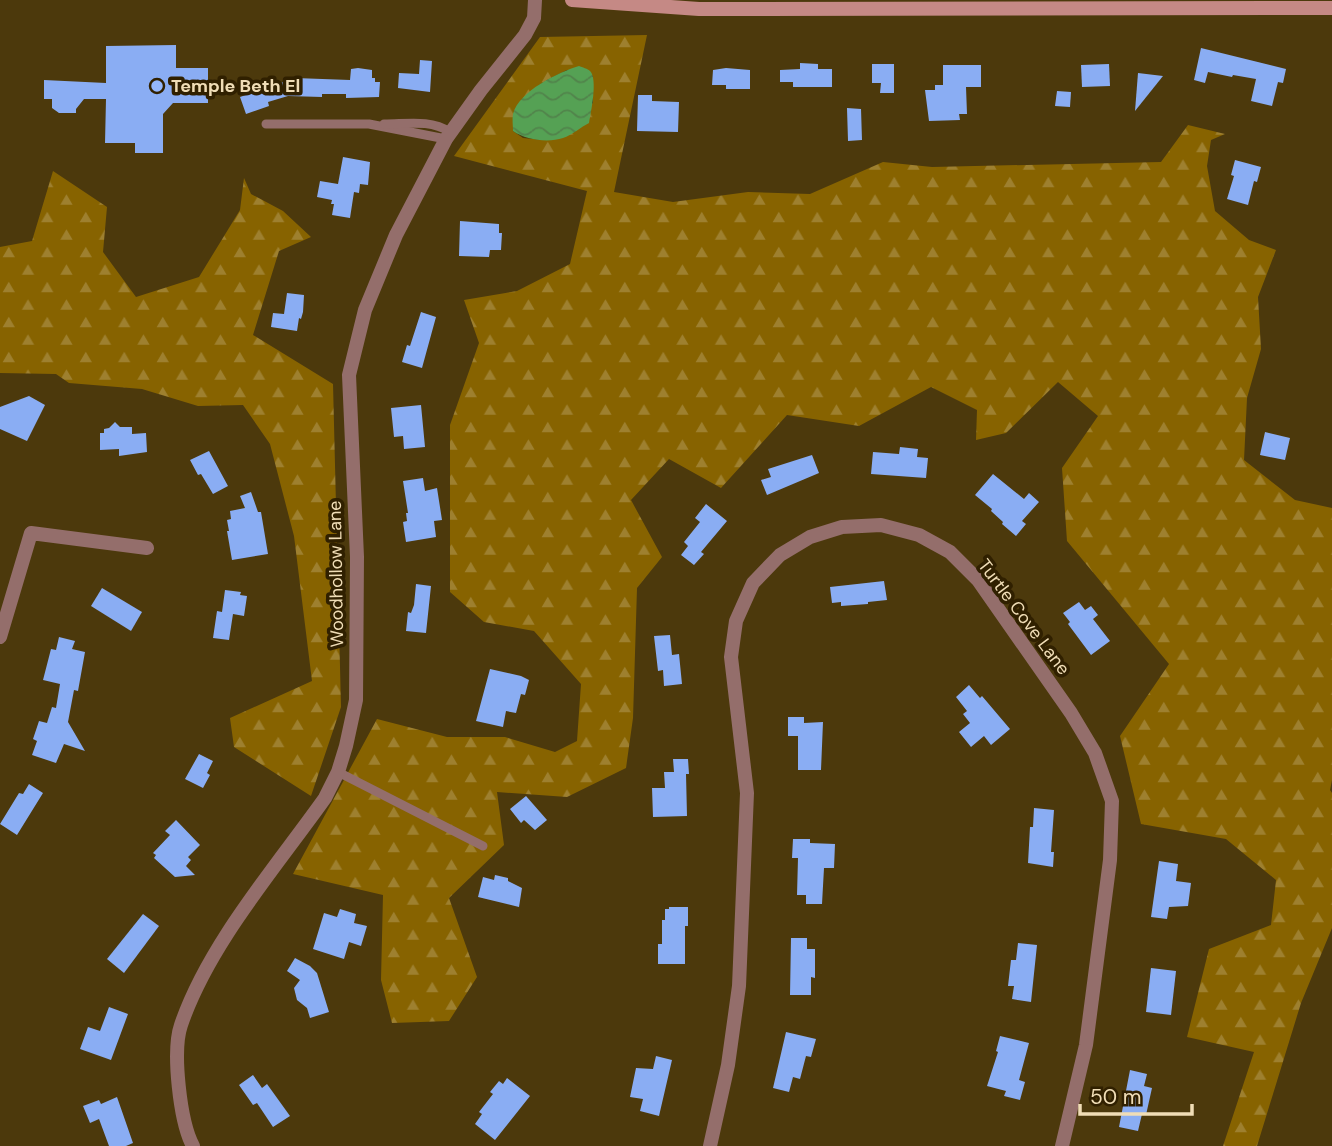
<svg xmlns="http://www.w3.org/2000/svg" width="1332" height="1146" font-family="'DM Sans',sans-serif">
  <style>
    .forest { fill: url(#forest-firs); fill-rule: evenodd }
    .water { fill: url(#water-waves) }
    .building { fill: #8aadf3 }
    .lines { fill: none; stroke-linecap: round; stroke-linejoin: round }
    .service { stroke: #946e6b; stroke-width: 9 }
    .minor { stroke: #946e6b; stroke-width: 14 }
    .secondary { stroke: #c58985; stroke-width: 14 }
    .poi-dot { fill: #94b7fd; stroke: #302000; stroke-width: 2.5 }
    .labels { text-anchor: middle; stroke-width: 7; stroke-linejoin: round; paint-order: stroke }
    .poi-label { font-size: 18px; font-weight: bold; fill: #f0ddb6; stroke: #302000; text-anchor: start }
    .street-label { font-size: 18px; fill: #f0ddb6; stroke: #302000 }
  </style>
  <defs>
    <pattern id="forest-firs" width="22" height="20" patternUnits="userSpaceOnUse" patternTransform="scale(1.75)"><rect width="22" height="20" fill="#876300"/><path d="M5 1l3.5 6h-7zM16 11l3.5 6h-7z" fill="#9e802f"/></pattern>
    <pattern id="water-waves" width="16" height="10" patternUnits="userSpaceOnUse" patternTransform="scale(1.75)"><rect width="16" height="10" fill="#55a154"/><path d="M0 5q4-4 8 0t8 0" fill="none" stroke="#51844b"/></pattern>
  </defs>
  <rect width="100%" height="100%" fill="#4c390c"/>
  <g class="forest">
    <path d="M647,35L614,192L673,202L748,192L810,194L883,162L932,167L1161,162L1188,125L1225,134L1211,140L1207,166L1215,211L1249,240L1276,250L1258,297L1261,349L1247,398L1244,460L1295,500L1332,508V780L1330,790L1332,793V928L1301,1003L1257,1146H1223L1254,1052L1187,1037L1209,949L1271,925L1276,880L1226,839L1141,824L1120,736L1169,664L1067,541L1062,468L1098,416L1058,382L1006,433L976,440L977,410L931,387L859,426L787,415L721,488L669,459L631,500L662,557L637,588L633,718L626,768L567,797L497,792L504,845L449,898L477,977L449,1021L392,1023L381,980L383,895L293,874L377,719L447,737H505L555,752L577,741L581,684L534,631L484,622L450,592V425L479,343L464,300L517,291L570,264L587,191L454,156L540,37ZM567,70L593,76V103L544,140L523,138L513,131C528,91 528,89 567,70Z"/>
    <polygon points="53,171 107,207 103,252 136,297 199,277 240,210 244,178 251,194 283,211 311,237 279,251 253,335 333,384 341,707 311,796 234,747 230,718 312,681 294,536 270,444 243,405 198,406 142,389 69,383 56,374 0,373 0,247 32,241"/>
  </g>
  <path class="water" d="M579,66C582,67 588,69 590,71C598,79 591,112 589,123C581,127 572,135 563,138C548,143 526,140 513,131C513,126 512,119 513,114C519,91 559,72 579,66Z"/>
  <g class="building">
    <polygon points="176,45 176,68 208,68 208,103 173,103 163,114 163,153 135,153 135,143 105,143 106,99 84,99 76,109 76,113 59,113 52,108 52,99 44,99 44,80 106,83 106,46"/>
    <polygon points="1201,48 1286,69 1283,83 1278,82 1272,106 1251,101 1256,79 1233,75 1232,77 1208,72 1205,83 1194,80"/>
    <polygon points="420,60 432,61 430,92 398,88 399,73 419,74"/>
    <polygon points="800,63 818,64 818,69 832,69 832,87 793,87 793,82 780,82 780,70 800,69"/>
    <polygon points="872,64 894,64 894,93 880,93 881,83 872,83"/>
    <polygon points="1109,64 1110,86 1082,87 1081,65"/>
    <polygon points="943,65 981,65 981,87 966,87 967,114 959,114 960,120 929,121 925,90 935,90 935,85 943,85"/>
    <polygon points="358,68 372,70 372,78 375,78 375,82 380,82 379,97 346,98 346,94 322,94 322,97 288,96 268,102 269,106 246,114 240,97 295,78 350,80 351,69"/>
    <polygon points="726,68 750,70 750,89 726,89 726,85 712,85 713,70"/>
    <polygon points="1138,73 1163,76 1135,111"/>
    <polygon points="1057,91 1071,92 1070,107 1055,106"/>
    <polygon points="638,95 652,95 652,101 679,102 678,132 637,131"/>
    <polygon points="847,108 861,109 862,140 848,141"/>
    <polygon points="343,157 370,162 368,185 360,184 359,193 354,192 350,218 332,215 334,204 331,204 332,200 317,197 320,181 338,184"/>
    <polygon points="1235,160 1261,167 1257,182 1254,181 1248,205 1227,199 1234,176 1231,175"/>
    <polygon points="460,221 499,224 499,233 502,233 501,250 490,250 489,257 459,256"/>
    <polygon points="287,293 304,295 303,312 301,319 299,318 297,331 271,327 273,313 284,314"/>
    <polygon points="421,312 436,317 422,368 402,362 407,345 410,346"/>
    <polygon points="29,396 45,405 27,441 0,429 0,407"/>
    <polygon points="421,405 425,447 404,449 403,436 394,437 391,408"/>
    <polygon points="115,422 120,427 132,427 132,434 146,433 147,452 119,456 119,449 100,450 100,433 104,433 104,429 109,428"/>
    <polygon points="1265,432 1290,438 1285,460 1260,455"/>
    <polygon points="900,447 918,449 917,457 928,458 926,478 871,474 873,452 899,454"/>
    <polygon points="209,451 228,486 213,494 201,474 198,475 190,460"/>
    <polygon points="812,455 819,473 767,495 761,480 771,477 768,469"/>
    <polygon points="993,474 1024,499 1029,493 1039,502 1022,521 1026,524 1016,536 1002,524 1003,522 991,511 992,509 975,495"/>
    <polygon points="423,478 425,491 437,488 442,520 434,521 436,537 406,542 403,522 407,521 406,513 408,513 403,481"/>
    <polygon points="251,492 258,512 261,512 268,554 232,560 227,531 229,531 227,520 231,519 230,511 245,508 240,496"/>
    <polygon points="706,504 727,521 701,552 704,554 694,565 681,555 688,546 684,542 700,522 695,518"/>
    <polygon points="884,581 887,600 868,602 868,604 841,606 841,602 832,603 830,587"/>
    <polygon points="416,584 431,586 426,633 406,631 408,612 411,613 414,605"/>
    <polygon points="102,588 142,612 131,631 91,606"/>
    <polygon points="225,590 241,592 240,595 247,596 244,616 233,614 229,640 213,638 217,611 222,612"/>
    <polygon points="1079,602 1085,610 1091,606 1098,615 1093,619 1110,641 1091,655 1068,624 1070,622 1063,613"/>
    <polygon points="670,635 672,655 679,654 682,684 664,686 663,670 658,671 654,636"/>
    <polygon points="59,637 75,641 72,649 85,652 78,691 74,690 68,722 85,751 64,744 56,763 32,755 37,741 33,739 39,721 47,723 52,707 56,708 60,684 43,680 51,649 56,650"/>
    <polygon points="490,669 521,676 529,680 525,695 521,694 516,713 506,711 503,727 476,721"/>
    <polygon points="969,685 980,698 982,696 1010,729 991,745 984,736 971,747 959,732 970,723 963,714 967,711 956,697"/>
    <polygon points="788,717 804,717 804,723 823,722 821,770 798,770 798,736 788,736"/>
    <polygon points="199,754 213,761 207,773 210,775 203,788 185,779"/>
    <polygon points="673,759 688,759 689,774 686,774 687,816 653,817 652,788 665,788 664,772 674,772"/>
    <polygon points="29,784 43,793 17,835 0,824 19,793 23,794"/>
    <polygon points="526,796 547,820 535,830 524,820 521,823 510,809"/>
    <polygon points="1034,808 1054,810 1051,852 1054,852 1053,867 1028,863 1030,827 1033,827"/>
    <polygon points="176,820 200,845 188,857 191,860 186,866 195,875 175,877 154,858 156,855 153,853 170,835 165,831"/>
    <polygon points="793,839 810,839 810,843 835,844 834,868 824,868 822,904 806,904 806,895 797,895 798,858 792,858"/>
    <polygon points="1159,861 1178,864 1176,881 1191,883 1188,906 1169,907 1167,919 1151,917"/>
    <polygon points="495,875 508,878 508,881 522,888 519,907 478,897 483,877 494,880"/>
    <polygon points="669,907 688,907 688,926 685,926 685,964 658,964 658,944 662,944 662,920 665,920 665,909 669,909"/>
    <polygon points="340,909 356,914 354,923 367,926 361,946 349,942 344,959 313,949 324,913 337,917"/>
    <polygon points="143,914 159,926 124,973 107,959"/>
    <polygon points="791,938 807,938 807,949 815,949 815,978 811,977 811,995 790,995"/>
    <polygon points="1018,943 1037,945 1031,1002 1012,999 1014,986 1008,986 1011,960 1016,960"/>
    <polygon points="295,958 310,966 317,973 329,1012 310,1018 307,1008 297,1000 294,988 300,980 287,971"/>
    <polygon points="1151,968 1176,971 1171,1015 1146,1012"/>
    <polygon points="109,1007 128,1014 111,1060 80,1049 88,1027 100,1031"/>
    <polygon points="786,1032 816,1039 811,1057 806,1056 800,1079 793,1077 789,1092 773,1088"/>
    <polygon points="1000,1036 1029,1043 1019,1080 1025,1082 1020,1100 1004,1096 1006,1091 987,1086 998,1052 996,1051"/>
    <polygon points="656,1056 672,1060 659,1116 640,1111 643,1099 630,1097 636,1068 653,1069"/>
    <polygon points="1130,1070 1147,1074 1144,1086 1152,1088 1146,1115 1142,1114 1138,1131 1119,1127"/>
    <polygon points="253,1075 262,1088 267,1084 290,1116 273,1127 257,1103 253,1105 239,1085"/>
    <polygon points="507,1078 530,1096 495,1140 475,1124 482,1114 479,1112 493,1094 490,1092 499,1081 503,1084"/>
    <polygon points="117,1097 133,1143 126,1146 109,1146 99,1119 90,1123 83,1106 99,1100 101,1104"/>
  </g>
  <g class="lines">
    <g class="service">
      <polyline points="266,124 369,124 446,139"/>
      <path d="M384,124C407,124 430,119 450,132"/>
      <polyline points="338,772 483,846"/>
    </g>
    <g class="minor">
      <polyline points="0,637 31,533 147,548"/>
      <path d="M193,1146C180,1122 172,1051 181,1025C208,945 276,867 325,798L338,772L346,746L356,700L357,557L349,375L365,310L396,235L446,139L481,90L525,35L534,18L535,0"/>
      <polyline points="710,1146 728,1065 739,986 747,793 731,657 736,621 753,583 780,555 810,537 842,527 881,525 919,535 950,552 978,580 1071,713 1095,753 1112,801 1110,860 1086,1045 1062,1146"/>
    </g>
    <polyline class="secondary" points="572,0 699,9 1332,8"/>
  </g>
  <circle class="poi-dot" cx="157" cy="86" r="7"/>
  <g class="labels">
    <g class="poi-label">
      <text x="171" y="92">Temple Beth El</text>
    </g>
    <g class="street-label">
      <text transform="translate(336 574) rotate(-91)" y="6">Woodhollow Lane</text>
      <text transform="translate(1024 617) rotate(53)" y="6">Turtle Cove Lane</text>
    </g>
  </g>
  <path d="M1080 1104v10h112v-10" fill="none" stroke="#f0ddb6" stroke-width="3.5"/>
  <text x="1090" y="1104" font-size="21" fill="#f0ddb6" stroke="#302000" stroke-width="5" paint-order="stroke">50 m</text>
</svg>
